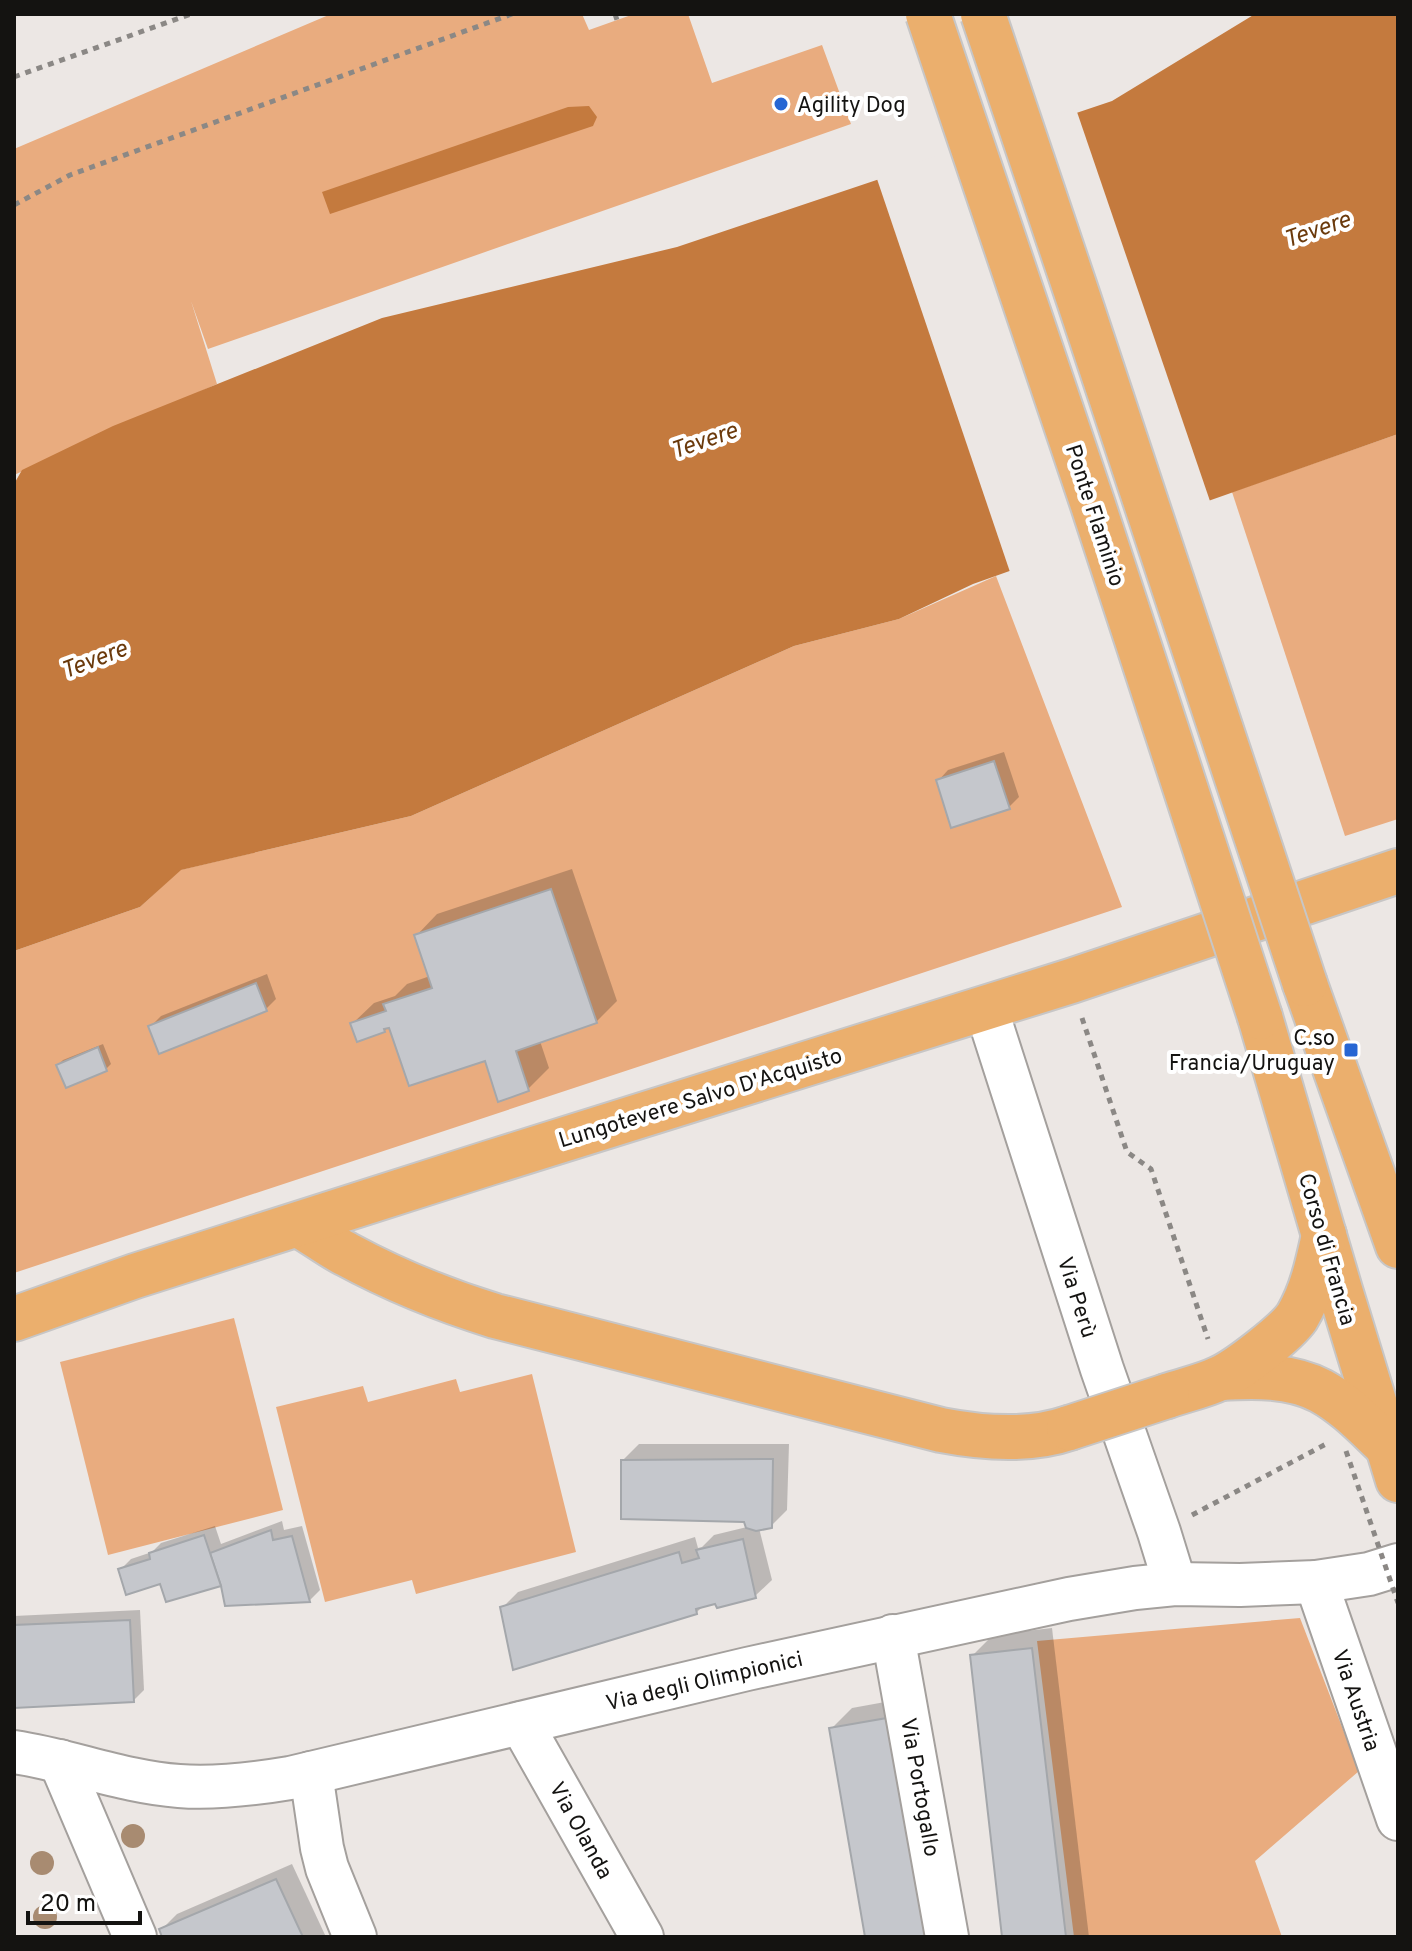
<svg xmlns="http://www.w3.org/2000/svg" width="1412" height="1951" font-family="Overpass,sans-serif">
  <style>
    .green { fill: #e9ac7f }
    .water { fill: #c47a3e }
    .pier { fill: #ece7e4 }
    .shadow { fill: #0003 }
    .building { fill: #c5c7cc; stroke: #a4a7ab; stroke-width: 2 }
    .lines { fill: none; stroke-linecap: round; stroke-linejoin: round }
    .minor-casing { stroke: #a4a09d; stroke-width: 46 }
    .major-casing { stroke: #c7c6c6; stroke-width: 48 }
    .path { stroke: #8b8885; stroke-width: 5; stroke-dasharray: 6 6; stroke-linecap: butt }
    .minor { stroke: #fff; stroke-width: 42 }
    .major { stroke: #ebaf6d; stroke-width: 44 }
    .major-bridge-casing { stroke: #c7c6c6; stroke-width: 48; stroke-linecap: butt }
    .path-bridge { stroke: #8b8885; stroke-width: 5; stroke-dasharray: 6 6; stroke-linecap: butt }
    .major-bridge { stroke: #ebaf6d; stroke-width: 44 }
    .tree { fill: #a88b71 }
    .poi-dot { fill: #2766d3; stroke: #fff; stroke-width: 3 }
    .labels { text-anchor: middle; stroke-width: 8; stroke-linejoin: round; paint-order: stroke }
    .poi-label { font-size: 22px; fill: #141311; stroke: #fff; text-anchor: start }
    .street-label { font-size: 22px; fill: #141311; stroke: #fff }
    .water-label { font-size: 24px; font-style: italic; fill: #6b3a0c; stroke: #fff }
  </style>
  <rect width="100%" height="100%" fill="#ece7e4"/>
  <g class="green">
    <polygon points="331,14 582,14 589,30 634,14 688,14 712,83 822,45 851,124 208,349 191,301 217,384 14,475 14,149"/>
    <polygon points="1398,434 1398,819 1345,836 1232,492"/>
    <polygon points="996,576 1122,907 14,1273 14,951 140,907 180,870 411,816 794,646 899,619"/>
    <polygon points="234,1318 283,1510 108,1555 60,1362"/>
    <polygon points="532,1374 576,1552 416,1594 412,1580 325,1602 276,1407 363,1386 368,1402 456,1379 460,1392"/>
    <polygon points="1300,1618 1359,1771 1255,1861 1282,1937 1074,1937 1037,1641"/>
  </g>
  <g class="water">
    <polygon points="1255,14 1398,14 1398,434 973,584 899,619 794,646 411,816 181,870 140,907 14,951 14,484 22,470 113,426 382,318 677,247 1112,101"/>
    <polygon points="589,106 597,117 593,126 330,214 322,192 568,107"/>
  </g>
  <polygon class="pier" points="1076,109 1211,504 1011,575 876,176"/>
  <g class="shadow">
    <polygon points="1004,752 1019,797 1009,807 938,781 948,770"/>
    <polygon points="572,869 617,1001 596,1022 540,1041 549,1068 528,1089 486,1058 390,1025 384,1031 352,1024 374,1003 395,996 407,984 430,976 416,936 437,914"/>
    <polygon points="267,974 276,999 266,1009 151,1026 161,1016"/>
    <polygon points="103,1044 111,1064 106,1069 67,1086 58,1065 63,1060"/>
    <polygon points="639,1444 789,1444 787,1510 771,1526 759,1528 772,1580 755,1596 704,1605 696,1613 502,1608 518,1592 695,1537 698,1548 702,1547 714,1535 747,1527 746,1520 623,1460"/>
    <polygon points="282,1521 284,1530 302,1526 320,1590 310,1600 226,1604 222,1583 162,1581 120,1570 131,1559 152,1552 161,1543 215,1526 221,1544"/>
    <polygon points="140,1610 144,1690 133,1701 14,1706 14,1616"/>
    <polygon points="1052,1628 1089,1937 1004,1937 972,1656 993,1635"/>
    <polygon points="907,1698 867,1937 831,1729 852,1708"/>
    <polygon points="292,1864 326,1937 165,1937 161,1930 177,1914"/>
  </g>
  <g class="building">
    <polygon points="994,761 1010,809 951,828 936,780"/>
    <polygon points="551,889 597,1023 516,1051 529,1091 498,1102 485,1061 409,1086 389,1028 384,1029 385,1032 357,1042 350,1023 386,1011 383,1004 432,988 414,935"/>
    <polygon points="256,983 267,1011 159,1054 148,1026"/>
    <polygon points="98,1047 107,1071 66,1088 56,1065"/>
    <polygon points="773,1459 772,1528 756,1531 746,1528 744,1522 621,1519 621,1460"/>
    <polygon points="271,1530 273,1540 292,1536 310,1602 225,1606 221,1586 210,1553"/>
    <polygon points="204,1535 221,1586 166,1602 160,1584 126,1595 118,1569 150,1559 149,1553"/>
    <polygon points="743,1539 756,1598 717,1608 715,1604 696,1609 697,1614 513,1670 500,1607 679,1552 682,1563 699,1558 696,1550"/>
    <polygon points="130,1620 134,1702 14,1708 14,1625"/>
    <polygon points="1032,1648 1066,1937 1002,1937 970,1655"/>
    <polygon points="887,1718 929,1937 865,1937 829,1728"/>
    <polygon points="276,1879 303,1937 162,1937 159,1929"/>
  </g>
  <g class="lines">
    <g class="minor-casing">
      <g id="minor">
        <polyline points="986,1008 1102,1369 1159,1532 1175,1584"/>
        <polyline points="1316,1582 1398,1819"/>
        <polyline points="893,1636 947,1937"/>
        <polyline points="521,1723 642,1937"/>
        <path d="M14,1752C69,1760 123,1782 179,1786C216,1789 254,1784 290,1778L747,1669L1069,1599L1135,1588L1175,1584L1240,1585L1316,1582L1369,1574L1398,1565"/>
        <polyline points="60,1761 135,1937"/>
        <polyline points="311,1773 322,1848 327,1868 355,1937"/>
      </g>
    </g>
    <g class="major-casing">
      <g id="major">
        <polyline points="1305,984 1398,1246"/>
        <polyline points="1260,1017 1340,1290 1398,1480"/>
        <path d="M299,1225C315,1234 330,1246 346,1254C394,1280 443,1300 495,1316L941,1430C983,1438 1029,1442 1069,1428"/>
        <polyline points="14,1319 135,1276 489,1163 1071,981 1398,871"/>
        <path d="M1221,1378C1254,1376 1291,1375 1321,1391C1345,1404 1365,1425 1385,1444"/>
        <path d="M1167,1396C1184,1390 1204,1386 1220,1378C1238,1370 1286,1333 1297,1317C1312,1292 1318,1263 1324,1235"/>
      </g>
    </g>
    <g class="path">
      <polyline points="615,14 617,20"/>
      <polyline points="14,77 191,14"/>
      <polyline points="14,205 70,175 512,14"/>
      <polyline points="1082,1018 1127,1152 1151,1169 1208,1339"/>
      <polyline points="1192,1515 1328,1443"/>
    </g>
    <use href="#minor" class="minor"/>
    <use href="#major" class="major"/>
    <g class="major-bridge-casing">
      <g id="major-bridge">
        <polyline points="928,14 1093,505 1260,1017"/>
        <polyline points="983,14 1079,300 1305,984"/>
        <polyline points="1069,1428 1167,1396"/>
      </g>
    </g>
    <polyline class="path-bridge" points="1346,1451 1398,1603"/>
    <use href="#major-bridge" class="major-bridge"/>
  </g>
  <g class="tree">
    <circle cx="133" cy="1836" r="12"/>
    <circle cx="42" cy="1863" r="12"/>
    <circle cx="45" cy="1917" r="12"/>
  </g>
  <g class="poi-dot">
    <circle cx="781" cy="104" r="8"/>
    <rect x="1343" y="1042" width="16" height="16" rx="4"/>
  </g>
  <g class="labels">
    <g class="poi-label">
      <text x="797" y="112">Agility Dog</text>
      <text x="1335" y="1045" text-anchor="end">C.so<tspan x="1335" dy="25">Francia/Uruguay</tspan></text>
    </g>
    <g class="street-label">
      <text transform="translate(1096 515) rotate(72)" y="8">Ponte Flaminio</text>
      <text transform="translate(700 1097) rotate(-17)" y="8">Lungotevere Salvo D'Acquisto</text>
      <text transform="translate(1328 1249) rotate(74)" y="8">Corso di Francia</text>
      <text transform="translate(1078 1297) rotate(72)" y="8">Via Perù</text>
      <text transform="translate(704 1680) rotate(-13)" y="8">Via degli Olimpionici</text>
      <text transform="translate(1357 1700) rotate(71)" y="8">Via Austria</text>
      <text transform="translate(921 1787) rotate(80)" y="8">Via Portogallo</text>
      <text transform="translate(582 1830) rotate(61)" y="8">Via Olanda</text>
    </g>
    <g class="water-label">
      <text transform="translate(1317 229) rotate(-19)" y="8">Tevere</text>
      <text transform="translate(704 440) rotate(-19)" y="8">Tevere</text>
      <text transform="translate(94 659) rotate(-21)" y="8">Tevere</text>
    </g>
  </g>
  <rect width="1412" height="1951" fill="none" stroke="#141311" stroke-width="32"/>
  <path d="M28 1911v12h112v-12" fill="none" stroke="#141311" stroke-width="4"/>
  <text x="40" y="1911" font-size="24" fill="#141311" stroke="#ffffff" stroke-width="6" paint-order="stroke">20 m</text>
</svg>
